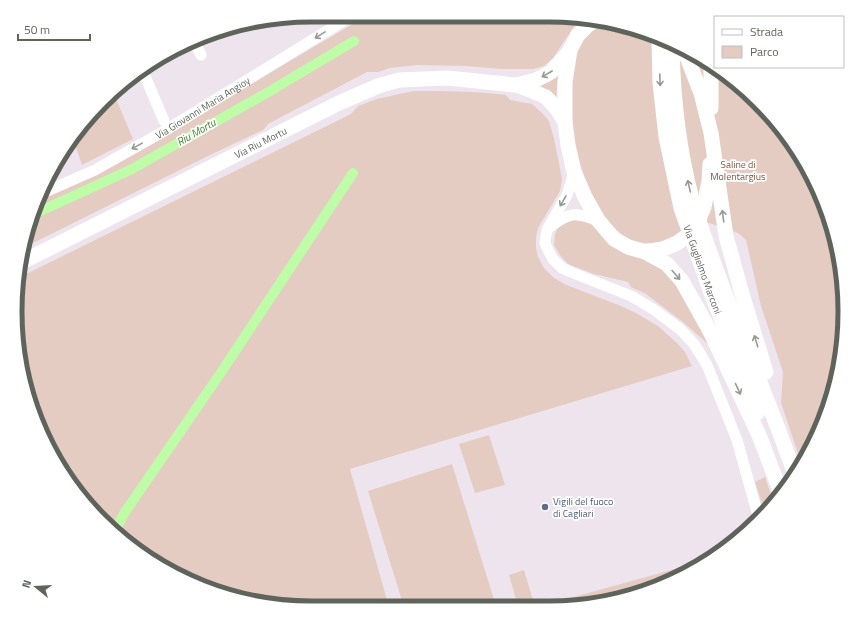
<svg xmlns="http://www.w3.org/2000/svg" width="860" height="623" font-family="'Titillium Web',sans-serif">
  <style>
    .green { fill: #e5ccc2 }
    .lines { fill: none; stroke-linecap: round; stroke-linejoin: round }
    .canal { stroke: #befca7; stroke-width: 10 }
    .minor { stroke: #fff; stroke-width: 11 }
    .secondary { stroke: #fff; stroke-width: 15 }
    .oneway { stroke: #969a95 }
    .service-dot { fill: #5c6f8a; stroke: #fff; stroke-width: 1.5 }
    .labels { text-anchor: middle; stroke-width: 3.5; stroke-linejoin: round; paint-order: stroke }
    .street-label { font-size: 10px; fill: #5e645c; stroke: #fff }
    .park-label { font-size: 10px; fill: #875339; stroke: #fff }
    .service-label { font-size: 10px; fill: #4e5e75; stroke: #fff; text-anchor: start }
    .water-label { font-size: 11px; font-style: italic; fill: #458235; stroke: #fff }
    .rim { fill: none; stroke: #5e645c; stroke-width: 5 }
  </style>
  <rect width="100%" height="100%" fill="#eee4ee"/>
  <g class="green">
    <path d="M368,15H549L581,19L573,28L553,58L544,66L533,69H502L465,66L417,65L390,68L378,72H367L268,124L263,130L210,155L23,248L40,196L42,199C99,177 151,145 203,113C258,80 313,47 368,15Z"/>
    <path d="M602,22L625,25L713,65L784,131L814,180L835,235L844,292L842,350L829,407L805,460L802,465L781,403L783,372L761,306L746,240L738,233L719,226L691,218C687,223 684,229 680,233C672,240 662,242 652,243C610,246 589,193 579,160C577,151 573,141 572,131C571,124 572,116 572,109C572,89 571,66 579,46C584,36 593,28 602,22Z"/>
    <polygon points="558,76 556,99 538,86 549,82"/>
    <path d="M413,91C444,91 475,91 506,95L510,100L532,104L543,114L549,121L554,138L562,179L560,191L538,228L536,237V248L538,257L544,268L553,277L564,284L621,306L636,313L658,326L678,344L685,352L692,366L350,469L389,607H292L235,598L163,568L116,535L76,492L38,425L18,350L20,277L351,114L358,106L377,99Z"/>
    <polygon points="114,94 133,139 82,165 73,139 88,116"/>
    <polygon points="571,219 584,221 592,225 605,240 652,261 674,280 708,344 683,322 646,294 631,287 628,282 594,274 568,264 560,255 554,245 555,234 559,226"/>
    <polygon points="489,435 505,485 475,493 459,444"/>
    <polygon points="452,464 496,606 404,607 368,491"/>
    <polygon points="765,477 774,503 765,513 755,482"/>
    <polygon points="704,561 662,585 587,605 541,606"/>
    <polygon points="524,570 534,603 524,606 518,606 509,575"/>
  </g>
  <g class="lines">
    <g class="canal">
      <polyline points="34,214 132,169 265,94 354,41"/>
      <polyline points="114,532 125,512 220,374 353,173"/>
    </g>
    <g class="minor">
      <polyline points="195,43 201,55"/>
      <polyline points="142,69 164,121"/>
      <polyline points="574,172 567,195 548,228 546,235 545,243 549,252 553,259 562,268 573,273 631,296 653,309 680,329 694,344 707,365 737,440 759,519"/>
      <path id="s1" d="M45,183L47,191L95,170L166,130L353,15"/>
      <path d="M550,227C571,211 574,213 598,220"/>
    </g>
    <g class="secondary">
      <polyline points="594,21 588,25 578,35 570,50 565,82 565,122 568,145 574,172 585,197 598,220 614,239 628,247 645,252 667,264 682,281 710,331 759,435 781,493"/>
      <path id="s2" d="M659,41L660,83L666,137L681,208L711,293L758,412"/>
      <path d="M672,46C673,96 679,151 692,199C705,243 722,285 738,327C758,376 777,425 795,474"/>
      <polyline points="685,52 701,93 711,133 726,236 742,294 766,372"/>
      <polyline points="711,64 711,108"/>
      <polyline points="516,85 536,80 551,72 570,51"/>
      <polyline points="645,252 663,249 677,243 694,231 704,207 709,181 710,164"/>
      <path id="s3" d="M20,263L339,103L378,86L399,80L447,78L516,85L530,90L546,97L557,109L565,122"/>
    </g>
  </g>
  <defs><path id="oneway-shaft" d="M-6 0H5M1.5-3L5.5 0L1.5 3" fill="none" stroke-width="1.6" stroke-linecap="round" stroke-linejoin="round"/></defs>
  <g class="oneway">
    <use href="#oneway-shaft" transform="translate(320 35) rotate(148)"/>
    <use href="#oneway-shaft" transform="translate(547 74) rotate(150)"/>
    <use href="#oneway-shaft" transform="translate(660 80) rotate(88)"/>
    <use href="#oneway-shaft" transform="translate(137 146) rotate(151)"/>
    <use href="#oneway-shaft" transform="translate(689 186) rotate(-103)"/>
    <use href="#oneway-shaft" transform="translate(563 201) rotate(120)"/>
    <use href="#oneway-shaft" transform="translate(723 216) rotate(-97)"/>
    <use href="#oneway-shaft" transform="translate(676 275) rotate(49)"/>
    <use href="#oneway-shaft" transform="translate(756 341) rotate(-107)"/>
    <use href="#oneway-shaft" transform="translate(738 389) rotate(65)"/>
  </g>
  <circle class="service-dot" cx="545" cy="507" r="4"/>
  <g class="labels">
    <g class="street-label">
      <text dy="4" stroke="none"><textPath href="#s1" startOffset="185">Via Giovanni Maria Angioy</textPath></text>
      <text dy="4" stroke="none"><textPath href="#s3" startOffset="269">Via Riu Mortu</textPath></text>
      <text dy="4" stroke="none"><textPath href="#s2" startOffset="234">Via Guglielmo Marconi</textPath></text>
    </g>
    <g class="park-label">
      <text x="738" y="168">Saline di<tspan x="738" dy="12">Molentargius</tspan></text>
    </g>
    <g class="service-label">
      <text x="553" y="505">Vigili del fuoco<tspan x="553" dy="12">di Cagliari</tspan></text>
    </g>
    <g class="water-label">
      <text transform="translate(196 132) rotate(-30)" y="4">Riu Mortu</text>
    </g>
  </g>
  <path d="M0 0H860V623H0ZM311 22H549A289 289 0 0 1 838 311V312A289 289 0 0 1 549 601H311A289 289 0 0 1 22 312V311A289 289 0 0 1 311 22Z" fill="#fff" fill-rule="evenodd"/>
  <path class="rim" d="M311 22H549A289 289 0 0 1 838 311V312A289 289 0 0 1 549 601H311A289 289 0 0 1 22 312V311A289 289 0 0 1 311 22Z"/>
  <rect x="714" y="16" width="130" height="52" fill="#ffffff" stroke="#bfc1be"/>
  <rect x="722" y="29" width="20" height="6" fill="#ffffff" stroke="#bfc1be"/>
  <text x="750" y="36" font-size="12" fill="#5e645c">Strada</text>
  <rect x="722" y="46" width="20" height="12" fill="#e5ccc2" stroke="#bfc1be"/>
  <text x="750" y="56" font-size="12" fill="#5e645c">Parco</text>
  <g transform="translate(36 587) rotate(288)" stroke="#ffffff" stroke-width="3" paint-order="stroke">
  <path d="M0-3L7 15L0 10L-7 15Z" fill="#5e645c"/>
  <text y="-6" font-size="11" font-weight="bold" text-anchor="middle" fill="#5e645c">N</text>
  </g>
  <path d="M18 34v6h72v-6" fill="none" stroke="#5e645c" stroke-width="2"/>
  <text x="24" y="34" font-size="12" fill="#5e645c" stroke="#ffffff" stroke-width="3" paint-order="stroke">50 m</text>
</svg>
